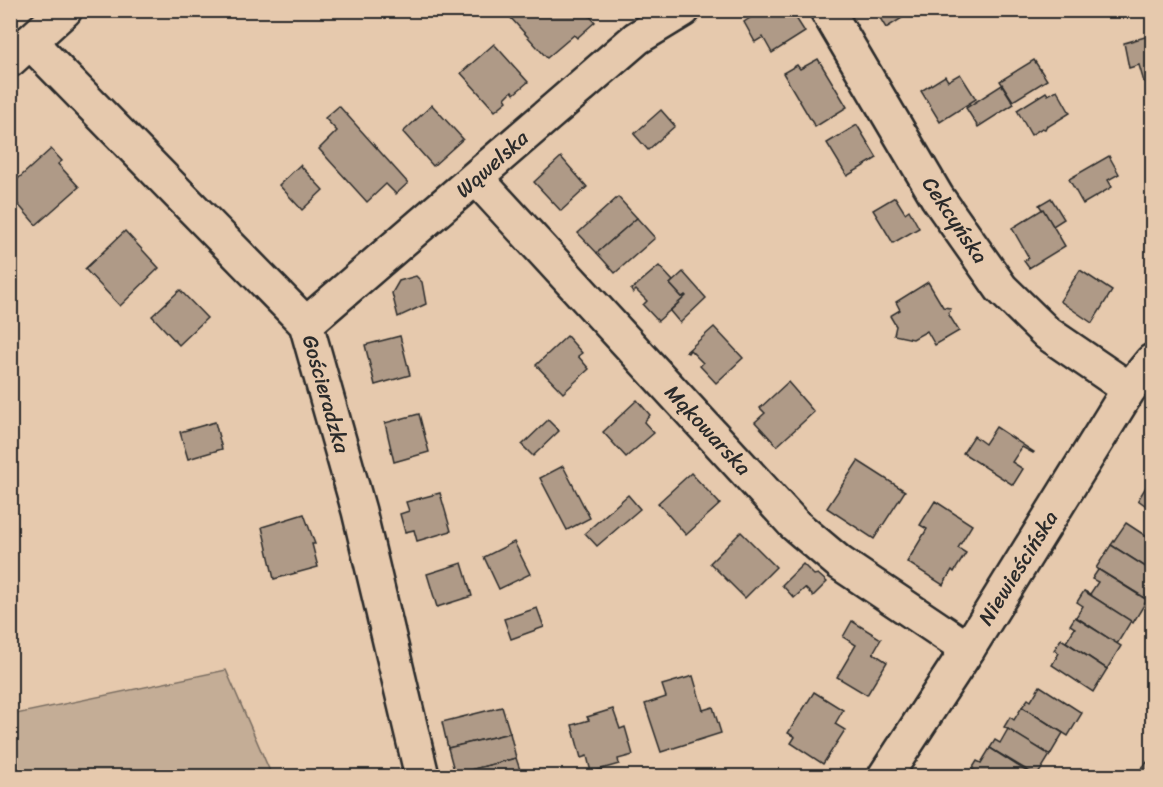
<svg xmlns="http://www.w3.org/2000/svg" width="1163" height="787" font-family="Sriracha,sans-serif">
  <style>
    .green { fill: #c4ad96; stroke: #786c60; stroke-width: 1.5 }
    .building { fill: #af9a87; stroke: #2b2b2b; stroke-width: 1.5 }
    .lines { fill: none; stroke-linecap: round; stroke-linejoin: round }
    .street-casing { stroke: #2b2b2b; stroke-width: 38 }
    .secondary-casing { stroke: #2b2b2b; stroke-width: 38 }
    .street { stroke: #e6c9ad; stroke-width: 33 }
    .secondary { stroke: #e6c9ad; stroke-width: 33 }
    .labels { text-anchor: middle; stroke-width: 5; stroke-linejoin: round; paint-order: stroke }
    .street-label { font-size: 21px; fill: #2b2b2b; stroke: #e6c9ad }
  </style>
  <rect width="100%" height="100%" fill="#e6c9ad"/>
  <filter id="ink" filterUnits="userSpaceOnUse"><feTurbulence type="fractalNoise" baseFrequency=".0167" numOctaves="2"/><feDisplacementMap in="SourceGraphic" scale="12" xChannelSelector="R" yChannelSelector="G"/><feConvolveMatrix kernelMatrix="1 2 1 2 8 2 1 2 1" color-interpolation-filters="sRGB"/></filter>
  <g filter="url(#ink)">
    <polygon class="green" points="226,670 272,776 11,776 11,715"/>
    <g class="building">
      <polygon points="517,10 537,10 541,15 546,10 584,10 595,22 577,38 574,35 547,58 510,17"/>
      <polygon points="762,10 791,10 805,32 772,53 763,37 755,42 744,22"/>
      <polygon points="864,10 915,10 886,28 877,13 868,17"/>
      <polygon points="1152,35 1152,80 1144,82 1139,65 1129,68 1124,43"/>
      <polygon points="494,44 528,82 514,94 512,91 505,98 507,101 495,111 461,73"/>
      <polygon points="818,59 847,107 815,127 783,73 797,65 800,69"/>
      <polygon points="1034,60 1047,80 1013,101 1000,81"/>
      <polygon points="960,74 976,99 940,122 921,91 945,76 948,81"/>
      <polygon points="1002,85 1014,104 978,127 966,108"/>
      <polygon points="1057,90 1070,113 1049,126 1047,125 1045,129 1042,128 1031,135 1017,110 1046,92 1048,95"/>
      <polygon points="432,105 463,139 433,166 403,132"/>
      <polygon points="339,106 408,183 396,194 386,184 367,202 319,149 337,131 325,118"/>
      <polygon points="661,110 675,126 648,150 634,134"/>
      <polygon points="857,125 877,158 847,176 827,143"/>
      <polygon points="51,149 62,161 58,164 79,187 36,225 10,195 10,186"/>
      <polygon points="1109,156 1119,174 1108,180 1112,187 1083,204 1069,179"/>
      <polygon points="561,157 587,187 561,211 534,182"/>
      <polygon points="300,165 323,190 302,210 279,185"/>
      <polygon points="618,197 637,218 597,253 578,233"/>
      <polygon points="895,197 905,213 909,210 919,228 893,243 873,210"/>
      <polygon points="1051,198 1064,219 1053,226 1039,205"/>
      <polygon points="1043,209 1065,246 1029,268 1024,261 1029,258 1012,228"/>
      <polygon points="637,218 655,238 615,273 597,253"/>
      <polygon points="125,231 159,268 120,306 85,269"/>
      <polygon points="659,266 673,281 670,284 682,297 685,295 686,296 658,321 643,305 647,301 636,290 633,293 631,290"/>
      <polygon points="1080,270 1112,291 1092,323 1060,301"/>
      <polygon points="683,272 706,298 680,323 670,311 686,296 685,295 682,297 670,284"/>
      <polygon points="416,276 422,282 426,304 398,317 392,293 399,281"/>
      <polygon points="928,282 943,307 950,308 949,315 959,331 935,345 927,331 913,339 894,335 896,326 890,316 900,310 896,302"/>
      <polygon points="180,290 207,318 179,345 152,316"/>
      <polygon points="714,327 743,358 716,383 700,366 703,363 690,350 688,353 686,352"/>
      <polygon points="400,336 410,375 375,385 365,345"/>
      <polygon points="567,336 582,353 578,356 589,369 563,393 536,365"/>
      <polygon points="788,382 814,412 777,446 755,422 765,413 760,408"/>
      <polygon points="637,400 650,415 644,422 654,433 626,457 603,432"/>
      <polygon points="419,414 429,452 394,462 385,423"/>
      <polygon points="548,420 559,431 533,456 522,445"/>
      <polygon points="215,422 222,449 188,459 180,432"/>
      <polygon points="996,427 1034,452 1033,453 1022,447 1012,462 1023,469 1013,485 963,453 974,436 985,444"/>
      <polygon points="858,461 905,491 874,539 827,508"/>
      <polygon points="563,466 590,518 567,530 540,478"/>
      <polygon points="691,473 720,504 686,535 658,503"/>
      <polygon points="1152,477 1152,510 1138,500"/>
      <polygon points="440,493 451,531 417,541 414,530 405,532 400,514 409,511 406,502"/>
      <polygon points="628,495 640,509 597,546 585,533"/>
      <polygon points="935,501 972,525 958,548 966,553 954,572 952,570 943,585 907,562 927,529 920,525"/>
      <polygon points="304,514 315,544 312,544 318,567 274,579 262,527"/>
      <polygon points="1126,523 1152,540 1152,571 1111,545"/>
      <polygon points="741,532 776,567 745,598 710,563"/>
      <polygon points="514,542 530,574 499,589 484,557"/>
      <polygon points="1111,545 1152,571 1152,586 1145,598 1096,568"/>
      <polygon points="462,563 472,596 437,607 427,574"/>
      <polygon points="803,564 814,575 818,574 827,582 813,596 805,588 794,598 782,585"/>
      <polygon points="1096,568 1147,600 1133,623 1084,591 1090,594 1098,582 1092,579 1098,570"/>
      <polygon points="1084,591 1131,621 1117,644 1076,617 1083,606 1077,602"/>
      <polygon points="537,608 544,627 511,639 504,619"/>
      <polygon points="1075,617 1121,646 1107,669 1066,642 1075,628 1070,625"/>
      <polygon points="852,621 881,639 873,653 887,662 867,695 837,677 856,645 843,637"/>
      <polygon points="1061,639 1107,669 1093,692 1052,665 1059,653 1054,650"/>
      <polygon points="693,676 703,710 713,707 721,733 661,752 645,704 666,697 662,685"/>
      <polygon points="1040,686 1082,713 1068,736 1022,707 1028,699 1031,701"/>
      <polygon points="814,692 843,710 835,724 845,730 823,764 791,743 795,737 788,733"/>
      <polygon points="502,707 510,733 448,748 442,722"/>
      <polygon points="1022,707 1063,733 1050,755 1004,727 1010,717 1014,720"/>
      <polygon points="613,709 620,729 625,727 633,755 618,759 619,764 591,772 587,756 581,758 572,725 589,720 587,717"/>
      <polygon points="1008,729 1050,755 1037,776 990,748 995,740 1000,743"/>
      <polygon points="510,733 516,758 455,774 448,748"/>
      <polygon points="990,748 1032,775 1031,776 985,776 972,769 977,761 981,763"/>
      <polygon points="1152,757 1152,776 1140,776 1137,773"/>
      <polygon points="516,758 522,776 456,776 455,774"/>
    </g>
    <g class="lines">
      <g class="street-casing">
        <g id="street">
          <polyline points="827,10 937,197 1001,288 1047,333 1129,389"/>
          <polyline points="30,42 306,324 359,511 422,776"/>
          <polyline points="477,179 795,525 840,563 968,649"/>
          <polyline points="306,324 637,38 683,10"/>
          <polyline points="885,776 968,649 1129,389 1152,361"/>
        </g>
      </g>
      <g class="secondary-casing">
        <polyline id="secondary" points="10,60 65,10"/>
      </g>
      <use href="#street" class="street"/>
      <use href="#secondary" class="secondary"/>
    </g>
  </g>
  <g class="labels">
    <g class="street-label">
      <text transform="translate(492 164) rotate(-42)" y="7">Wąwelska</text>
      <text transform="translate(955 220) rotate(56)" y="7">Cekcyńska</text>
      <text transform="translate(326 394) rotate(74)" y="7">Gościeradzka</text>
      <text transform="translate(708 430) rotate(47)" y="7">Mąkowarska</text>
      <text transform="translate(1018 568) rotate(-58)" y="7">Niewieścińska</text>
    </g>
  </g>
  <rect width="1163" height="787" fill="none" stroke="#e6c9ad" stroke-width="36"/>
  <rect x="18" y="18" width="1127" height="751" fill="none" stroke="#2b2b2b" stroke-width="2" filter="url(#ink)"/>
</svg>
